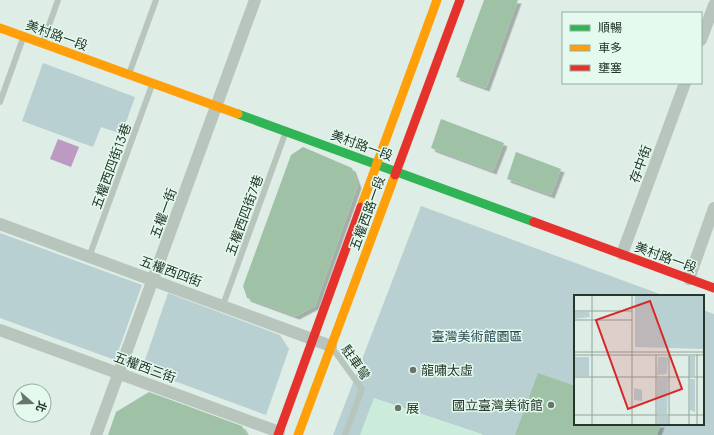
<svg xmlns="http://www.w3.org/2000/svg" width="714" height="435" font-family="Manrope,'Noto Sans TC',sans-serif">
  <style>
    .green { fill: #b8d0d2 }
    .plaza { fill: #ccecdb }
    .water { fill: #bc9ac1 }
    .building { fill: #9fc2a6; filter: url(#shadow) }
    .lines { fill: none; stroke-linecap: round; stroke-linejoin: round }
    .lane { stroke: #b8c5bd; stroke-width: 6 }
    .street { stroke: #b8c5bd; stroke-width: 12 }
    .fast { stroke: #30b455; stroke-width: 9 }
    .slow { stroke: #ff9f0a; stroke-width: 9 }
    .jam { stroke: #e5322d; stroke-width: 9 }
    .poi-dot { fill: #66766b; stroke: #e5faee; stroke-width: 1.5 }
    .labels { text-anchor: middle; stroke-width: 3; stroke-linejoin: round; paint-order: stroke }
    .street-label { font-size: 13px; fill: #26362a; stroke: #e5faee }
    .park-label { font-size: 13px; fill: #284956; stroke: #e5faee }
    .poi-label { font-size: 13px; fill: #26362a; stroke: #e5faee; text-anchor: start }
    .inset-road { fill: none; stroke: #94a49a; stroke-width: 1 }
    .view { fill: #d62828; fill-opacity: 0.15; stroke: #d62828; stroke-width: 2 }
    .inset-edge { fill: none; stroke: #26362a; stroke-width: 2 }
  </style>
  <defs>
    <filter id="shadow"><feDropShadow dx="3.5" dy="3.5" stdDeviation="0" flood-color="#0004"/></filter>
  </defs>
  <rect width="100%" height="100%" fill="#deede5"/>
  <g class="green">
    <polygon points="43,63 135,97 122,134 101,127 93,147 22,121"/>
    <polygon points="421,206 665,296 575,296 575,424 703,424 703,310 714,314 714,435 333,435"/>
    <polygon points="0,233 142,285 115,360 0,318"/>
    <polygon points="168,293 280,335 289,349 266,415 142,369"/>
  </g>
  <polygon class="plaza" points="374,398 482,434 482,435 360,435"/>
  <polygon class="water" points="58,139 79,147 71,167 50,159"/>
  <g class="building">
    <polygon points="484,0 518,0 486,88 456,77"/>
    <polygon points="441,119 504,143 493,171 431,148"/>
    <polygon points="303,147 352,168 358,185 315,306 296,316 247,298 243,286 291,155"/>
    <polygon points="516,152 561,169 551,195 507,179"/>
    <polygon points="538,373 575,386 575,424 661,424 657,435 515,435"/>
    <polygon points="149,392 242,426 247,435 108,435 116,412"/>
  </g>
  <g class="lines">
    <g class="lane">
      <polyline points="43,42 58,0"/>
      <polyline points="129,74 156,0"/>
      <polyline points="0,102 23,38"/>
      <polyline points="89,257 152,85"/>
      <polyline points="223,305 285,134"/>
      <polyline points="333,349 362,389 345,435"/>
    </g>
    <g class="street">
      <polyline points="701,40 714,5"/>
      <polyline points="0,224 331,346"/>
      <polyline points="622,254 685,83"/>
      <polyline points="689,279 714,208"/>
      <polyline points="0,330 279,432"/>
      <polyline points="96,435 255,0"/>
    </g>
    <polyline class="fast" points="238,114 534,222"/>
    <g class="slow">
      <polyline points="0,28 238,114"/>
      <polyline points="361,207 437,0"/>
      <polyline points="298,435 395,175"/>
    </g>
    <g class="jam">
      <polyline points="395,175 460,0"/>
      <polyline points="534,222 714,288"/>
      <polyline points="278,435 361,207"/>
    </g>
  </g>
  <g class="poi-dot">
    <circle cx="413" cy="370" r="4"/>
    <circle cx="551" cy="405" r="4"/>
    <circle cx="398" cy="408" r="4"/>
  </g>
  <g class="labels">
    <g class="street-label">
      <text transform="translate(57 35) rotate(20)" y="5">美村路一段</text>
      <text transform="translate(362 145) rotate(20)" y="5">美村路一段</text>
      <text transform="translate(640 164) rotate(-70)" y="5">存中街</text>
      <text transform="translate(111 166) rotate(-70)" y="5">五權西四街13巷</text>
      <text transform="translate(163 213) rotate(-70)" y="5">五權一街</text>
      <text transform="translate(367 213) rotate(-70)" y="5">五權西路一段</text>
      <text transform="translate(244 215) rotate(-70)" y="5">五權西四街7巷</text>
      <text transform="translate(666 257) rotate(20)" y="5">美村路一段</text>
      <text transform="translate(171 271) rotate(20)" y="5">五權西四街</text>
      <text transform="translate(356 362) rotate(55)" y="5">駐車彎</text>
      <text transform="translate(145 367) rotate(20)" y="5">五權西三街</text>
    </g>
    <g class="park-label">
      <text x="477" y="341">臺灣美術館園區</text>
    </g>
    <g class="poi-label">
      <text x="421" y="375">龍嘯太虛</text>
      <text x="543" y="410" text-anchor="end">國立臺灣美術館</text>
      <text x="406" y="413">展</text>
    </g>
  </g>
  <g transform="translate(574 295)">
    <rect width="130" height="130" fill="#deede5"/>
    <path d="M61,0H130V54L61,52ZM0,17H15L16,22L0,24ZM115,61H121V81H115ZM0,62H15V81H0ZM84,62H94L93,79L83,80ZM83,83H94L93,119H83ZM116,84H121V117L116,115ZM60,93L68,95V106L60,105ZM83,121H94V130H83Z" fill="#b8d0d2"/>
    <path class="inset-road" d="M0,16H58M0,25H58M0,57H130M0,60H130M0,82H130M0,120H130M18,130V0M58,130V0M82,130V60M95,130V60M115,130V61M123,130V59"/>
    <path class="view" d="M76,6L108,94L54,114L22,25Z"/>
    <rect width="130" height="130" class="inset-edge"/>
  </g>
  <rect x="562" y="12" width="140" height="72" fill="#e5faee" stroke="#99aca0"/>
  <rect x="570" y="25" width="20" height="6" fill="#30b455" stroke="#99aca0"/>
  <text x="598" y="32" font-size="12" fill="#26362a">順暢</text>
  <rect x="570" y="45" width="20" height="6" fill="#ff9f0a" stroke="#99aca0"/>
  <text x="598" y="52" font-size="12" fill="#26362a">車多</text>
  <rect x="570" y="65" width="20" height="6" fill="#e5322d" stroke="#99aca0"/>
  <text x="598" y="72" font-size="12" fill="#26362a">壅塞</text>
  <g transform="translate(32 403) rotate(110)"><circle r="19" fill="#e5faee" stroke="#99aca0"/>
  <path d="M0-3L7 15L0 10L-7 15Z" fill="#66766b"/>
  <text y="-6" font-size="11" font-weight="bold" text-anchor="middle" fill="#26362a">北</text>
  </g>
</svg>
